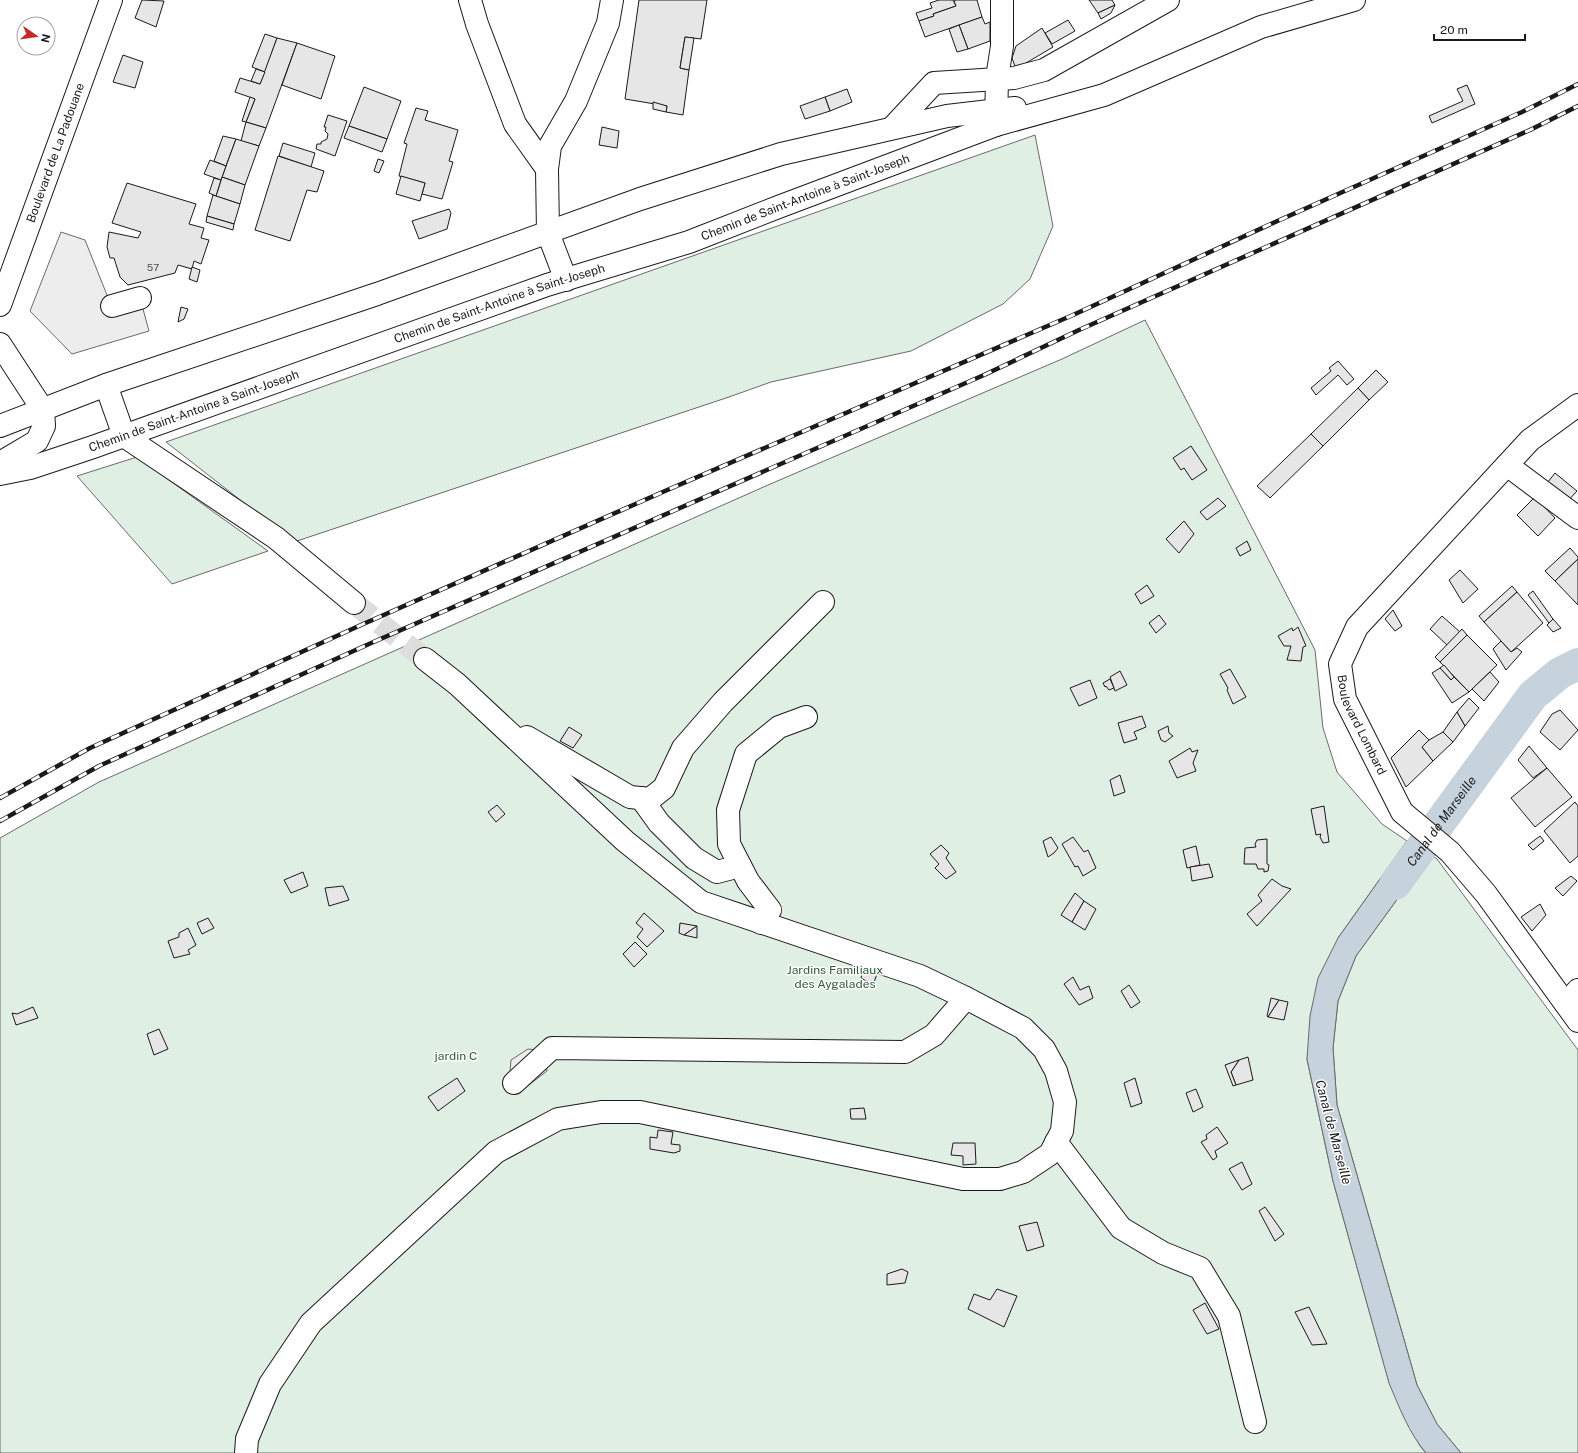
<svg xmlns="http://www.w3.org/2000/svg" width="1578" height="1453" font-family="'Public Sans',sans-serif">
  <style>
    .green { fill: #e0efe3; stroke: #6a6a6a }
    .parking { fill: #ededed; stroke: #6a6a6a }
    .water { fill: #c6d2dc; stroke: #6a6a6a }
    .lines { fill: none; stroke-linecap: round; stroke-linejoin: round }
    .canal { stroke: #c6d2dc; stroke-width: 32 }
    .building { fill: #e6e6e6; stroke: #1a1a1a }
    .minor-tunnel { stroke: #ddd; stroke-width: 22; stroke-dasharray: 22 11; stroke-linecap: butt }
    .minor-casing { stroke: #1a1a1a; stroke-width: 24 }
    .major-casing { stroke: #1a1a1a; stroke-width: 24 }
    .minor { stroke: #fff; stroke-width: 22 }
    .major { stroke: #fff; stroke-width: 22 }
    .rail-casing { stroke: #1a1a1a; stroke-width: 4.5 }
    .rail { stroke: #fff; stroke-width: 3; stroke-dasharray: 9; stroke-linecap: butt }
    .labels { text-anchor: middle; stroke-width: 3; stroke-linejoin: round; paint-order: stroke }
    .number-label { font-size: 10px; fill: #4d4d4d }
    .street-label { font-size: 12px; fill: #1a1a1a; stroke: #fff }
    .park-label { font-size: 12px; fill: #2b5a34; stroke: #fff }
    .water-label { font-size: 13px; font-style: italic; fill: #1a1a1a; stroke: #fff }
  </style>
  <rect width="100%" height="100%" fill="#fff"/>
  <g class="green">
    <polygon points="1035,135 1053,226 1030,279 1003,304 911,351 771,382 729,397 294,542 166,442"/>
    <polygon points="1145,320 1315,650 1323,728 1337,772 1382,824 1407,841 1338,938 1307,1059 1333,1181 1389,1382 1420,1446 1426,1453 0,1453 0,838 99,782 768,485 1062,359"/>
    <polygon points="137,457 268,551 172,584 77,476"/>
    <polygon points="1430,854 1437,859 1578,1050 1578,1453 1461,1453 1437,1424 1417,1385 1337,1105 1333,1048 1338,1001 1356,956"/>
  </g>
  <g class="parking">
    <polygon points="61,232 85,240 111,305 140,298 149,331 72,354 30,311"/>
    <polygon points="528,1049 545,1051 547,1071 517,1094 509,1084 511,1060"/>
  </g>
  <path class="water" d="M1407,841L1430,854L1356,956L1338,1001L1333,1048L1337,1105L1417,1385L1437,1424L1461,1453H1426C1409,1433 1399,1407 1389,1383L1333,1181L1307,1059L1310,1016L1318,978L1338,938Z"/>
  <g class="lines">
    <path class="canal" id="s1" d="M1395,884L1533,695L1560,673L1578,664"/>
  </g>
  <g class="building">
    <polygon points="142,0 164,1 156,27 135,18"/>
    <polygon points="639,0 707,0 701,39 685,37 680,68 689,70 683,115 666,112 667,106 625,99"/>
    <polygon points="939,0 953,0 956,6 933,14 934,16 919,21 916,13 932,8 930,3"/>
    <polygon points="956,0 977,0 982,17 925,37 919,21 934,16 933,14 956,6 954,1"/>
    <polygon points="1089,0 1112,0 1115,5 1098,13"/>
    <polygon points="1115,5 1111,13 1101,19 1098,13"/>
    <polygon points="982,17 985,24 990,22 990,41 968,49 959,25"/>
    <polygon points="1068,20 1075,31 1052,44 1045,33"/>
    <polygon points="959,25 968,49 957,52 949,29"/>
    <polygon points="1042,28 1053,47 1016,69 1012,58 1016,46"/>
    <polygon points="265,34 277,38 265,72 252,67"/>
    <polygon points="685,37 694,38 689,70 680,68"/>
    <polygon points="277,38 297,43 266,128 246,122 255,99 235,92 240,78 260,84"/>
    <polygon points="297,43 335,56 321,99 282,85"/>
    <polygon points="123,55 143,62 135,88 113,82"/>
    <polygon points="256,69 265,72 260,84 251,81"/>
    <polygon points="1467,85 1475,104 1432,123 1429,116 1463,101 1457,89"/>
    <polygon points="364,87 401,101 387,139 349,126"/>
    <polygon points="847,89 852,102 830,111 825,97"/>
    <polygon points="250,97 255,99 246,122 242,121"/>
    <polygon points="825,97 830,111 805,119 800,106"/>
    <polygon points="653,102 667,106 666,112 653,109"/>
    <polygon points="416,108 428,111 425,120 458,130 449,161 453,162 442,199 422,194 425,183 399,176 407,144 404,143"/>
    <polygon points="328,115 347,121 335,156 316,149 317,144 321,144 321,142 327,139 328,134 325,131 326,127 324,127"/>
    <polygon points="246,122 266,128 259,146 241,141"/>
    <polygon points="349,126 387,139 382,152 344,138"/>
    <polygon points="602,127 619,131 617,148 599,145"/>
    <polygon points="223,136 236,139 226,166 214,161"/>
    <polygon points="236,139 259,146 245,185 222,177"/>
    <polygon points="283,143 315,153 311,167 279,156"/>
    <polygon points="278,156 324,171 317,192 307,190 290,241 255,230"/>
    <polygon points="378,159 384,161 379,173 374,171"/>
    <polygon points="210,160 226,166 221,180 204,174"/>
    <polygon points="401,176 425,183 420,201 396,194"/>
    <polygon points="222,177 245,185 240,204 216,196"/>
    <polygon points="214,178 221,180 216,196 209,193"/>
    <polygon points="127,183 196,204 189,224 204,228 201,238 209,240 201,264 194,261 192,269 178,265 175,273 128,285 120,277 114,258 110,258 107,247 109,232 138,238 141,232 112,223"/>
    <polygon points="213,195 240,204 234,224 207,216"/>
    <polygon points="449,209 451,213 447,229 419,239 412,221"/>
    <polygon points="207,216 234,224 233,230 206,222"/>
    <polygon points="192,267 200,270 197,282 189,279"/>
    <polygon points="181,307 188,309 184,319 178,322"/>
    <polygon points="1338,361 1354,379 1347,385 1338,375 1316,395 1311,388 1331,371 1329,368"/>
    <polygon points="1376,370 1388,382 1369,400 1358,388"/>
    <polygon points="1358,388 1369,400 1323,446 1311,434"/>
    <polygon points="1311,434 1323,446 1270,498 1257,486"/>
    <polygon points="1191,446 1207,470 1192,480 1184,468 1181,470 1173,458"/>
    <polygon points="1555,473 1577,491 1565,504 1544,487"/>
    <polygon points="1535,497 1555,518 1538,536 1517,515"/>
    <polygon points="1218,498 1226,506 1207,520 1200,512"/>
    <polygon points="1184,521 1194,534 1179,553 1166,539"/>
    <polygon points="1247,541 1251,550 1240,556 1236,548"/>
    <polygon points="1570,548 1578,557 1578,559 1555,581 1545,571"/>
    <polygon points="1578,559 1578,605 1555,581"/>
    <polygon points="1460,570 1478,589 1463,603 1449,580"/>
    <polygon points="1147,585 1154,596 1141,604 1135,594"/>
    <polygon points="1512,586 1517,592 1484,622 1479,616"/>
    <polygon points="1533,591 1553,619 1549,623 1528,595"/>
    <polygon points="1517,592 1543,623 1511,652 1484,622"/>
    <polygon points="1393,610 1402,626 1395,631 1385,619"/>
    <polygon points="1159,615 1166,624 1156,633 1149,623"/>
    <polygon points="1442,616 1460,632 1447,645 1430,629"/>
    <polygon points="1553,619 1561,628 1553,632 1547,625"/>
    <polygon points="1298,627 1306,646 1303,647 1301,661 1287,660 1291,646 1284,646 1278,636 1292,628 1293,631"/>
    <polygon points="1462,629 1467,635 1440,662 1435,657"/>
    <polygon points="1467,635 1497,665 1469,692 1440,662"/>
    <polygon points="1501,641 1511,652 1517,648 1522,652 1506,670 1493,649"/>
    <polygon points="1444,665 1454,677 1451,680 1440,668"/>
    <polygon points="1440,668 1451,680 1454,677 1469,692 1452,703 1432,673"/>
    <polygon points="1230,669 1246,697 1233,704 1227,690 1228,688 1220,674"/>
    <polygon points="1120,671 1127,685 1115,691 1110,677"/>
    <polygon points="1490,672 1499,682 1484,701 1472,689"/>
    <polygon points="1110,679 1114,688 1109,690 1106,686 1105,687 1103,683"/>
    <polygon points="1090,680 1097,698 1079,706 1070,688"/>
    <polygon points="1469,698 1479,708 1465,726 1457,712"/>
    <polygon points="1560,710 1578,730 1560,750 1540,732 1552,714"/>
    <polygon points="1457,712 1465,726 1453,742 1443,732"/>
    <polygon points="1142,716 1146,727 1134,732 1137,739 1124,743 1118,723"/>
    <polygon points="1168,726 1169,733 1173,736 1165,742 1161,740 1158,731"/>
    <polygon points="569,727 582,735 573,748 560,741"/>
    <polygon points="1419,730 1429,740 1422,747 1433,761 1406,787 1391,758"/>
    <polygon points="1443,732 1453,742 1433,761 1422,747 1429,740"/>
    <polygon points="1529,746 1547,768 1533,778 1518,760"/>
    <polygon points="1190,748 1192,752 1198,750 1193,763 1196,771 1177,778 1169,761"/>
    <polygon points="1547,768 1572,797 1535,827 1511,798"/>
    <polygon points="1120,775 1125,792 1114,796 1110,780"/>
    <polygon points="1575,802 1578,806 1578,856 1570,863 1544,831"/>
    <polygon points="497,805 505,814 496,822 488,812"/>
    <polygon points="1324,806 1329,842 1323,843 1320,837 1321,834 1316,835 1311,809"/>
    <polygon points="1540,836 1544,841 1533,850 1528,845"/>
    <polygon points="1051,837 1058,848 1054,853 1048,857 1043,841"/>
    <polygon points="1073,837 1084,852 1088,850 1096,868 1083,876 1078,866 1075,867 1062,844"/>
    <polygon points="1267,839 1267,864 1269,865 1268,871 1264,872 1264,869 1258,869 1256,864 1244,864 1245,848 1256,847 1255,844 1257,840"/>
    <polygon points="941,845 949,853 946,858 956,872 946,879 935,868 939,864 930,854"/>
    <polygon points="1196,846 1200,865 1187,868 1183,850"/>
    <polygon points="1209,864 1213,877 1192,881 1190,867"/>
    <polygon points="303,872 308,886 291,893 284,880"/>
    <polygon points="1571,876 1577,881 1563,896 1555,888"/>
    <polygon points="1272,879 1282,886 1291,889 1257,926 1247,914 1262,901 1258,895"/>
    <polygon points="343,886 349,900 329,906 325,888"/>
    <polygon points="1075,893 1084,901 1072,922 1061,915"/>
    <polygon points="1084,901 1096,909 1085,930 1072,922"/>
    <polygon points="1540,904 1546,915 1532,931 1521,917"/>
    <polygon points="644,913 664,931 647,947 637,937 643,929 636,923"/>
    <polygon points="208,918 214,928 202,934 197,923"/>
    <polygon points="680,923 697,926 684,935 679,933"/>
    <polygon points="697,926 697,938 684,935"/>
    <polygon points="188,928 196,945 188,950 190,954 174,958 168,941 179,937 179,933"/>
    <polygon points="635,942 647,954 634,967 623,954"/>
    <polygon points="863,970 877,974 873,985 861,978"/>
    <polygon points="1073,977 1080,990 1089,986 1093,998 1079,1005 1064,984"/>
    <polygon points="1129,985 1140,1002 1131,1008 1121,991"/>
    <polygon points="1271,998 1279,1000 1268,1017 1267,1016"/>
    <polygon points="1279,1000 1288,1002 1284,1020 1268,1017"/>
    <polygon points="33,1007 38,1018 16,1025 12,1013 17,1014"/>
    <polygon points="159,1029 168,1049 154,1055 147,1034"/>
    <polygon points="1248,1057 1253,1080 1236,1085 1231,1072 1239,1060"/>
    <polygon points="1239,1060 1231,1072 1236,1085 1233,1086 1225,1065"/>
    <polygon points="457,1078 465,1091 438,1111 428,1097"/>
    <polygon points="1135,1078 1142,1103 1131,1107 1124,1083"/>
    <polygon points="1196,1089 1203,1107 1193,1112 1186,1093"/>
    <polygon points="864,1108 866,1119 851,1119 850,1109"/>
    <polygon points="1217,1127 1228,1143 1215,1151 1217,1157 1213,1160 1201,1142 1207,1139 1206,1135"/>
    <polygon points="658,1130 673,1132 671,1144 680,1145 680,1151 674,1153 650,1149 650,1137 657,1138"/>
    <polygon points="953,1143 975,1143 976,1164 963,1165 963,1156 951,1155"/>
    <polygon points="1242,1162 1252,1184 1242,1190 1229,1169"/>
    <polygon points="1265,1207 1284,1234 1275,1241 1259,1211"/>
    <polygon points="1037,1222 1044,1246 1027,1251 1019,1226"/>
    <polygon points="902,1269 908,1272 905,1283 887,1285 887,1274"/>
    <polygon points="997,1289 1017,1296 1004,1327 968,1309 974,1294 990,1300"/>
    <polygon points="1205,1303 1219,1329 1207,1334 1193,1310"/>
    <polygon points="1309,1307 1327,1344 1312,1345 1295,1312"/>
  </g>
  <g class="lines">
    <polyline class="minor-tunnel" points="354,603 425,659"/>
    <g class="minor-casing">
      <g id="minor">
        <polyline points="470,0 477,24 515,124 547,169"/>
        <polyline points="996,125 997,78 1002,46 1002,0"/>
        <polyline points="892,128 934,83 1014,78 1044,70 1168,0"/>
        <polyline points="566,280 548,233 547,169 550,146 576,101 608,23 612,0"/>
        <path id="s2" d="M0,305L111,0"/>
        <polyline points="112,306 140,298"/>
        <polyline points="0,344 43,410 44,426 37,441 0,463"/>
        <polyline points="106,385 124,436 276,538 354,603"/>
        <path id="s3" d="M1578,405L1530,440L1357,627L1340,664L1345,699L1402,812L1450,852L1486,894L1578,1021"/>
        <polyline points="1507,465 1578,518"/>
        <polyline points="527,737 630,797 650,799 664,788 683,748 723,702 823,602"/>
        <polyline points="641,798 659,823 694,858 717,872 740,866"/>
        <polyline points="761,923 770,910 748,881 729,844 728,810 746,754 779,727 806,717"/>
        <polyline points="1566,1004 1578,990"/>
        <polyline points="514,1083 552,1048 905,1052 934,1035 966,998"/>
        <polyline points="1056,1142 1121,1228 1163,1253 1200,1268 1229,1316 1255,1422"/>
        <polyline points="246,1453 247,1439 270,1384 311,1323 496,1152 558,1119 601,1112 640,1112 963,1179 1000,1179 1023,1172 1050,1154 1062,1131 1065,1102 1056,1071 1044,1049 1023,1028 966,998 920,976 701,902 625,841 457,684 425,659"/>
      </g>
    </g>
    <g class="major-casing">
      <g id="major">
        <polyline points="0,426 106,385 377,294 640,199 781,154 947,116 1015,108"/>
        <path id="s4" d="M0,474L30,468L93,447L547,285L689,242L781,206L996,125L1104,95L1261,27L1354,0"/>
      </g>
    </g>
    <use href="#minor" class="minor"/>
    <use href="#major" class="major"/>
    <g class="rail-casing">
      <g id="rail">
        <polyline points="0,798 90,748 361,625 665,491 1073,315 1273,223 1522,112 1578,84"/>
        <polyline points="0,821 99,766 369,644 984,375 1079,330 1530,130 1578,106"/>
      </g>
    </g>
    <use href="#rail" class="rail"/>
  </g>
  <g class="labels">
    <g class="number-label">
      <text x="153" y="271">57</text>
    </g>
    <g class="street-label">
      <text dy="4" stroke="none"><textPath href="#s2" startOffset="162">Boulevard de La Padouane</textPath></text>
      <text dy="4" stroke="none"><textPath href="#s4" startOffset="852">Chemin de Saint-Antoine à Saint-Joseph</textPath></text>
      <text dy="4" stroke="none"><textPath href="#s4" startOffset="528">Chemin de Saint-Antoine à Saint-Joseph</textPath></text>
      <text dy="4" stroke="none"><textPath href="#s4" startOffset="204">Chemin de Saint-Antoine à Saint-Joseph</textPath></text>
      <text dy="4" stroke="none"><textPath href="#s3" startOffset="420">Boulevard Lombard</textPath></text>
    </g>
    <g class="park-label">
      <text x="835" y="974">Jardins Familiaux<tspan x="835" dy="14">des Aygalades</tspan></text>
      <text x="456" y="1060">jardin C</text>
    </g>
    <g class="water-label">
      <text dy="5" stroke="none"><textPath href="#s1" startOffset="78">Canal de Marseille</textPath></text>
      <text transform="translate(1334 1132) rotate(75)" y="5">Canal de Marseille</text>
    </g>
  </g>
  <g transform="translate(36 36) rotate(103)"><circle r="19" fill="#ffffff" stroke="#a3a3a3"/>
  <path d="M0-3L7 15L0 10L-7 15Z" fill="#c62828"/>
  <text y="-6" font-size="11" font-weight="bold" text-anchor="middle" fill="#1a1a1a">N</text>
  </g>
  <path d="M1434 34v6h91v-6" fill="none" stroke="#1a1a1a" stroke-width="2"/>
  <text x="1440" y="34" font-size="12" fill="#1a1a1a" stroke="#ffffff" stroke-width="3" paint-order="stroke">20 m</text>
</svg>
